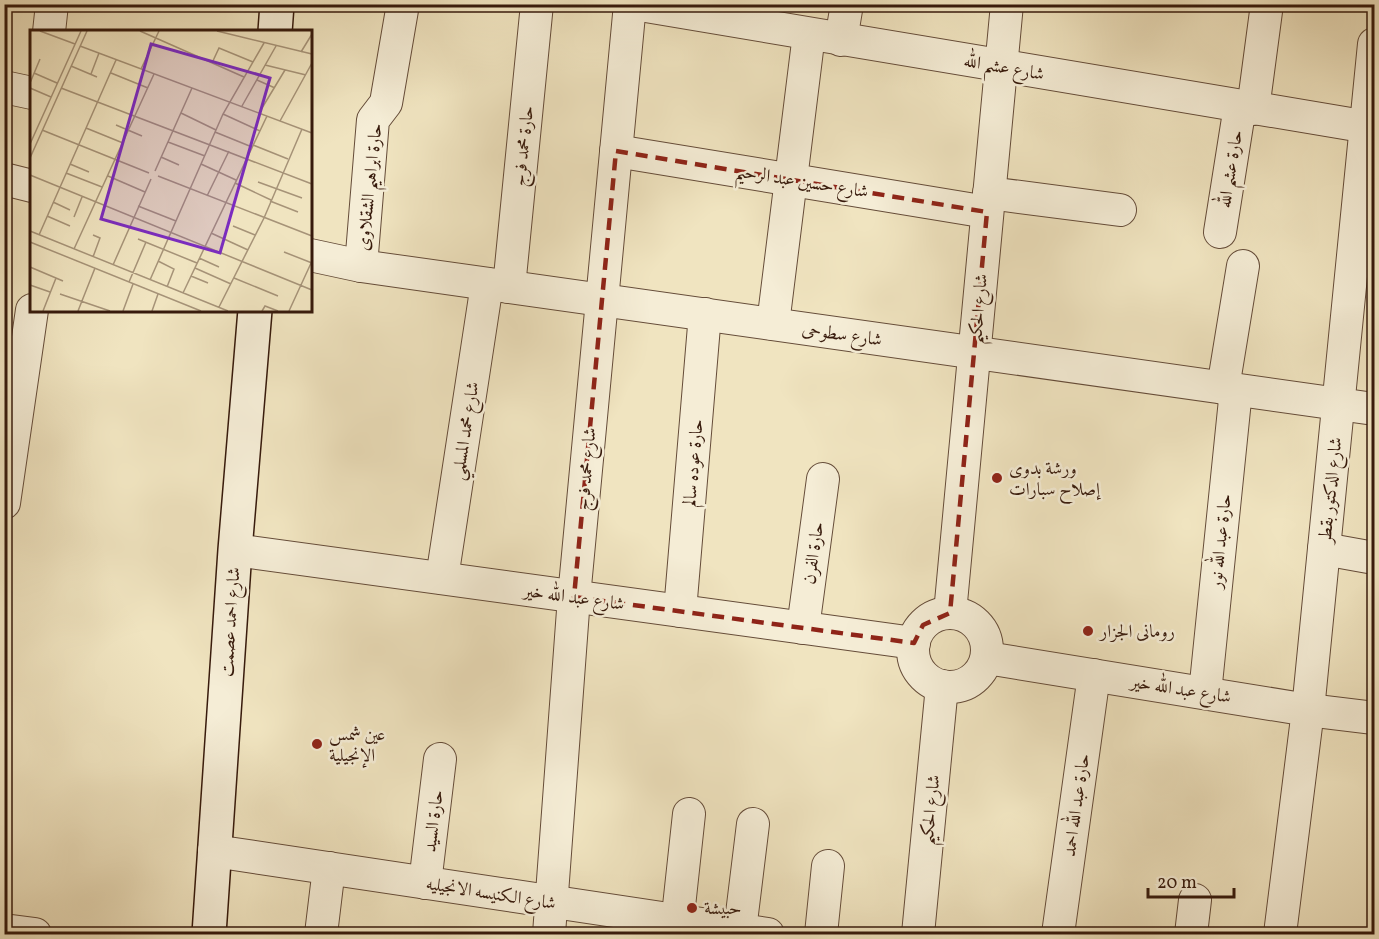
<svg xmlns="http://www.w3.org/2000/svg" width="1379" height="939" font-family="Vollkorn,Amiri,serif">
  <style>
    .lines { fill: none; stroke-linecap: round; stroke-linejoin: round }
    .street-casing { stroke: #654c39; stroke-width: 34 }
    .secondary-casing { stroke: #371a0c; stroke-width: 36 }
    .street { stroke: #f5edd6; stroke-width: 32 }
    .secondary { stroke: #f5edd6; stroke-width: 33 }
    .marked { fill: none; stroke: #8f2418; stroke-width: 4.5; stroke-dasharray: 12 8; stroke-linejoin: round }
    .poi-dot { fill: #8f2418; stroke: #f5edd6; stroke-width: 2 }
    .labels { text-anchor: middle; stroke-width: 5; stroke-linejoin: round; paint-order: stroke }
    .street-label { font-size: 18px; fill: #371a0c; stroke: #f5edd6 }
    .poi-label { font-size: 18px; fill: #371a0c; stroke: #f5edd6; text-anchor: start }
    .inset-road { fill: none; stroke: #a69378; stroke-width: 1.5 }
    .view { fill: #7b2cbf; fill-opacity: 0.15; stroke: #7b2cbf; stroke-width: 3 }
    .inset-edge { fill: none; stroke: #371a0c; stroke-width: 3 }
  </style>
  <rect width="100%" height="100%" fill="#f0e4c0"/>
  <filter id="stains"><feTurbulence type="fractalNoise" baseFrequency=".00333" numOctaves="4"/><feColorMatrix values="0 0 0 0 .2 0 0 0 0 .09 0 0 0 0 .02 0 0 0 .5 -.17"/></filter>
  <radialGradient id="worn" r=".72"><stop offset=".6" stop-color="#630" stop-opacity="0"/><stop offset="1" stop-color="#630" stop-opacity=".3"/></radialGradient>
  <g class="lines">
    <g class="street-casing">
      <g id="street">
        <polyline points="634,4 1374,128"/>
        <polyline points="49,32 52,4"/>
        <polyline points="841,40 847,4"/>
        <polyline points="4,87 32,93"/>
        <polyline points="1253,109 1267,4"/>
        <polyline points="616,151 987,212"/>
        <polyline points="4,179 32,186"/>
        <polyline points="989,193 1120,210"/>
        <polyline points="1220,232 1240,106"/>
        <polyline points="310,255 361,266 1374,409"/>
        <polyline points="361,266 373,120 386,103 403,4"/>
        <polyline points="509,287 537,4"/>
        <polyline points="773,324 809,34"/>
        <polyline points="1223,388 1243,266"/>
        <polyline points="4,503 32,310"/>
        <polyline points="1324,549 1374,558"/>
        <polyline points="235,550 914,643"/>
        <polyline points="442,578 487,284"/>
        <polyline points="680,611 705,314"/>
        <polyline points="950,613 1007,4"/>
        <circle cx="950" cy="650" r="37"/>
        <polyline points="803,628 823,479"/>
        <polyline points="987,658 1308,710 1374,718"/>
        <polyline points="1205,693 1236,390"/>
        <polyline points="214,851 768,934"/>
        <polyline points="425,883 440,759"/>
        <polyline points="4,930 35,934"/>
        <polyline points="740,930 753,824"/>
        <polyline points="321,934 329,868"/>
        <polyline points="549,934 574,597 630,4"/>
        <polyline points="676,934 689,814"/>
        <polyline points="821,934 828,866"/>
        <polyline points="918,934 942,686"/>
        <polyline points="1058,934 1094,675"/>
        <polyline points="1191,934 1195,900"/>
        <polyline points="1280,934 1308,710 1374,44"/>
      </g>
    </g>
    <g class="secondary-casing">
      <g id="secondary">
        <polyline points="275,32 277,4"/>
        <polyline points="209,934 235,550 255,310"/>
      </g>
    </g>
    <use href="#street" class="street"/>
    <use href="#secondary" class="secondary"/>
  </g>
  <path class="marked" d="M616,151L987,212L950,613L923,625L914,643L574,597Z"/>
  <g class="poi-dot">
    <circle cx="997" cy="478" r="6"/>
    <circle cx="1088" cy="631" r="6"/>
    <circle cx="317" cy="744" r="6"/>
    <circle cx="692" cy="908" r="6"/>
  </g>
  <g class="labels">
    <g class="street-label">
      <text transform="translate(1004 67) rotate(10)" y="6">شارع عشم الله</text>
      <text transform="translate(523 146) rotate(-84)" y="6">حارة محمد فرج</text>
      <text transform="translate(1230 169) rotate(-81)" y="6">حارة عشم الله</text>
      <text transform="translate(802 181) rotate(9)" y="6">شارع حسين عبد الرحيم</text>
      <text transform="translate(369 187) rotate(-84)" y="6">حارة ابراهيم الشقلاوى</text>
      <text transform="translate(978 309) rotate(-85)" y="6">شارع الحكيم</text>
      <text transform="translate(842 334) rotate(8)" y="6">شارع سطوحى</text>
      <text transform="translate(465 431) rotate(-81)" y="6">شارع محمد المسلمي</text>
      <text transform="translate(693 463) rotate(-85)" y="6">حارة عوده سالم</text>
      <text transform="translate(586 469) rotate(-85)" y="6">شارع محمد فرج</text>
      <text transform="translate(1330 490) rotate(-84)" y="6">شارع الدكتور بقطر</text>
      <text transform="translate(1220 541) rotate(-84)" y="6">حارة عبد الله نور</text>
      <text transform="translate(813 553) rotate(-82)" y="6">حارة الفرن</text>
      <text transform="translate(574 597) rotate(8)" y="6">شارع عبد الله خير</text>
      <text transform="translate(230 622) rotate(-86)" y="6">شارع احمد عصمت</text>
      <text transform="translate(1181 689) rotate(9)" y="6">شارع عبد الله خير</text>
      <text transform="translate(1076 805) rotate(-82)" y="6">حارة عبد الله احمد</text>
      <text transform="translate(930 810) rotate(-84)" y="6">شارع الحكيم</text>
      <text transform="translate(433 821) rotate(-83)" y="6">حارة السيد</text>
      <text transform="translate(491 893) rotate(9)" y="6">شارع الكنيسه الانجيليه</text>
    </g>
    <g class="poi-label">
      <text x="1009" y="474">ورشة بدوى<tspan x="1009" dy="21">إصلاح سبارات</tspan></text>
      <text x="1100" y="637">رومانى الجزار</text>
      <text x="329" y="740">عين شمس<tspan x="329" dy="21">الإنجيلية</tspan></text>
      <text x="704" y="914">حبيشة</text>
    </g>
  </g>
  <g transform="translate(30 30)">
    <rect width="282" height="282" fill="#f0e4c0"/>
    <path class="inset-road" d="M10,1L45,14M110,1L214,47M187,1L282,24M50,16L282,103M271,22L282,4M182,33L189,18L223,32M235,35L276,45M41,36L67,47M111,39L129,1M4,43L27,53M81,43L118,58M61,44L69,23M227,50L245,58M0,53L10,29M0,58L21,67M31,58L282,154M212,76L246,16M151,83L186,100M229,83L255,40M193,84L230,101M250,91L282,33M86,95L112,106M56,98L93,113M12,100L119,143M185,102L222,117M138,112L175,126M0,114L51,1M223,115L258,129M131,127L149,135M0,128L57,1M40,134L59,142M171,134L206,150M125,141L162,58M36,143L72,157M0,145L282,260M78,146L115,162M128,146L282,206M228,152L272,168M205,153L241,170M177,166L199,121M240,171L268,182M23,172L40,180M108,176L146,191M17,186L40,196M44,187L52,167M203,196L225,205M0,201L198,281M181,203L218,220M9,205L86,30M108,209L167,233M0,212L171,281M44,219L124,44M254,222L282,233M63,227L70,208L63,205M169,228L189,237M128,231L144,239L137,257M83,235L121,149M0,237L33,251M165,238L201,254M161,246L178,253M204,248L248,266M120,250L193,84L234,13M99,252L116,212M0,255L20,262M153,263L237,86M30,264L80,281M189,277L234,188L272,99M13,281L26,248M48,281L65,238M93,281L103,254M122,281L128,264M232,281L235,276L248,281M259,281L282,231"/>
    <path class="view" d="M121,14L240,48L190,223L71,189Z"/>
    <rect width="282" height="282" class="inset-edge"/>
  </g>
  <rect width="1379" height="939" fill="none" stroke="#f0e4c0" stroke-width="24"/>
  <rect x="6" y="6" width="1367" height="927" fill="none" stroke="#371a0c" stroke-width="3"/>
  <rect x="12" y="12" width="1355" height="915" fill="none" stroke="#371a0c" stroke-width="1.5"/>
  <path d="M1148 888v9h86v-9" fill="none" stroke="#371a0c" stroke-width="3"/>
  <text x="1157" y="888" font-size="18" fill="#371a0c" stroke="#f5edd6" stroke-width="4.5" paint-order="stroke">20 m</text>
  <rect width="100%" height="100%" filter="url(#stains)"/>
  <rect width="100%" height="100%" fill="url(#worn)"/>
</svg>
